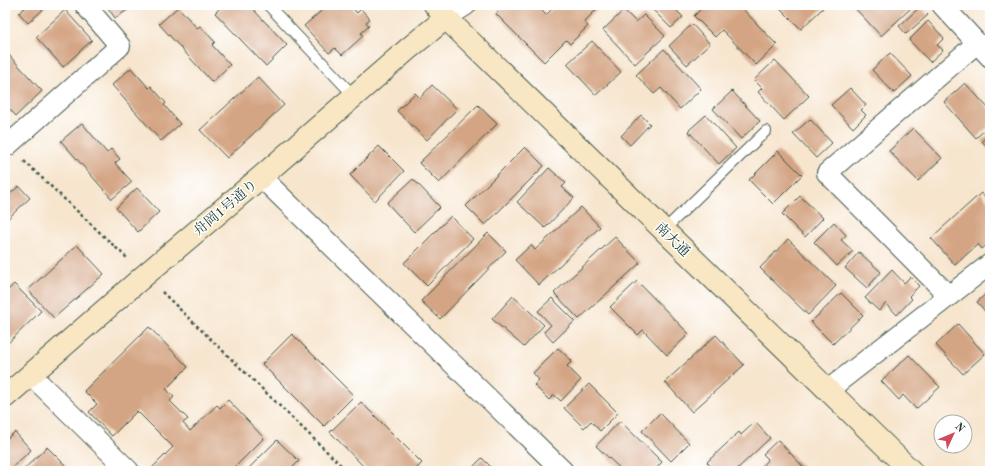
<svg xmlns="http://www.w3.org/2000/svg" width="995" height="476" font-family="'Old Standard TT','Noto Serif JP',serif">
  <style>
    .building { fill: #d4a584 }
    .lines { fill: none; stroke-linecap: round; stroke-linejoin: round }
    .lane-casing { stroke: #3f564b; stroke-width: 12 }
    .street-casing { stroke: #3f564b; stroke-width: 22 }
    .secondary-casing { stroke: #3f564b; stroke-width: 24 }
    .path { stroke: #3f564b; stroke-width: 2.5; stroke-dasharray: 3 3; stroke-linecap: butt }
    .lane { stroke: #fff; stroke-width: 10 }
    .street { stroke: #fff; stroke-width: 20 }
    .secondary { stroke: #f9e7c3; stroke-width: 22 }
    .labels { text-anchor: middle; stroke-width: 3; stroke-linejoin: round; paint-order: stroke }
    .street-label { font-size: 14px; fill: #1f3d34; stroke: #fff }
  </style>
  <rect width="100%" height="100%" fill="#fff"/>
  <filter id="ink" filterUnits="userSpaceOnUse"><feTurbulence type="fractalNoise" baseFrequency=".025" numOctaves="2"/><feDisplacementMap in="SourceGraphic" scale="8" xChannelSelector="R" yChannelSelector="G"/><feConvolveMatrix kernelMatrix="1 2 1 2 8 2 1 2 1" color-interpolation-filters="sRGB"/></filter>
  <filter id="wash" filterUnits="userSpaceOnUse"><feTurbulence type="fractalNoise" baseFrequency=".012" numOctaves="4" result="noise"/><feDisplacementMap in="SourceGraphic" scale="16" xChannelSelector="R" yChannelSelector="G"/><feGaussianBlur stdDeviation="0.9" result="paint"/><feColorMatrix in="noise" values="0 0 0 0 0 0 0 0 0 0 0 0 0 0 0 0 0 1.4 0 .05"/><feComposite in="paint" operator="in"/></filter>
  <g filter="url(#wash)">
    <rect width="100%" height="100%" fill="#f7e5ce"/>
    <g id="blocks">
      <g class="building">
        <polygon points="23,5 44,5 46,7 28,23 19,13 25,8"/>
        <polygon points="106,5 127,5 129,9 115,18"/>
        <polygon points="223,5 249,5 287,45 266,66 215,13"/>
        <polygon points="328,5 350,5 357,13 361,9 370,19 366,22 369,26 361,33 363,36 342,55 335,48 329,53 304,26"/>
        <polygon points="505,5 536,5 546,15 554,7 551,5 601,5 584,22 588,26 570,44 566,40 544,62 496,14"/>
        <polygon points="654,5 671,5 683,17 671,28 651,8"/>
        <polygon points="705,5 739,5 777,45 756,65 722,30 715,37 694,16"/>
        <polygon points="777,5 821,5 823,8 801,29"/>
        <polygon points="852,5 907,5 910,9 881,36"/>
        <polygon points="178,7 197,28 200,26 215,42 212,45 230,65 212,82 159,24"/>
        <polygon points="920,7 928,15 906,34 899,26"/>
        <polygon points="65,10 92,40 63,67 36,37"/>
        <polygon points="624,10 636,22 644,15 665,36 635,64 603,30"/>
        <polygon points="928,21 944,38 937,45 943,50 930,62 909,40"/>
        <polygon points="692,24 710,44 687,65 669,46"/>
        <polygon points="592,41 621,72 596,95 567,64"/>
        <polygon points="664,49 701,89 680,109 661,88 654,94 636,75"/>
        <polygon points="7,53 42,91 16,116 5,104 5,55"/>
        <polygon points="890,53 912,76 894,93 872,70"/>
        <polygon points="775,60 809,96 784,120 758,92 762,88 754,80"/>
        <polygon points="131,68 149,88 151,86 166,103 164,105 180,124 161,141 112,85"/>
        <polygon points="258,77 284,105 227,158 200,130"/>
        <polygon points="965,83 990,110 990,125 976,138 944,102"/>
        <polygon points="432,85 457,109 427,140 397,111 415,93 420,98"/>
        <polygon points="850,88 866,105 861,110 866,115 853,128 831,105"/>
        <polygon points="732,91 760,121 741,139 713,109"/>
        <polygon points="478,105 497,124 439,183 419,163"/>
        <polygon points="641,115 650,124 630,145 621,136"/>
        <polygon points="706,115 736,148 719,164 688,131"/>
        <polygon points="810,119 832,143 816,158 793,134"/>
        <polygon points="82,123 107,153 111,149 120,159 115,163 132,182 112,199 61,141"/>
        <polygon points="913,128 942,158 918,181 889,151"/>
        <polygon points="990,134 990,151 982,141"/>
        <polygon points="379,146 404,171 375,201 350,175"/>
        <polygon points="525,147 544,166 485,225 466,206"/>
        <polygon points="778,151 802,175 773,204 749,180"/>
        <polygon points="549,168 566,183 562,187 574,198 545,228 517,202"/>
        <polygon points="413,179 440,207 414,232 387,203"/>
        <polygon points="19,186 30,198 5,221 5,198"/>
        <polygon points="137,188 159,212 138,232 116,208"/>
        <polygon points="981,193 990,203 990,242 982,249 978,244 955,265 931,238"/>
        <polygon points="800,196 823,218 805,237 782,214"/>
        <polygon points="581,207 600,227 539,285 515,260 531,245 535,250"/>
        <polygon points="451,216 473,239 427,286 404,263"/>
        <polygon points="834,222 846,235 841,240 853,251 837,266 814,242"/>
        <polygon points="488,233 506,251 440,319 421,301"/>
        <polygon points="615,237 640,263 579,319 554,293"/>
        <polygon points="788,239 836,286 808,315 760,268"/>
        <polygon points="77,245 104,274 54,318 28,290"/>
        <polygon points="859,252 881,272 867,288 845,268"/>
        <polygon points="892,270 904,283 910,277 919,286 909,296 912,299 897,315 886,303 879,311 865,298"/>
        <polygon points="637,281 689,334 667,355 643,330 638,335 610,307"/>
        <polygon points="14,284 41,311 5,346 5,293"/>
        <polygon points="990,290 990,317 977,302"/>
        <polygon points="841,293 863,315 833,344 811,322"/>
        <polygon points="513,296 544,325 524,347 492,319"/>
        <polygon points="552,298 575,321 553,342 544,332 551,325 538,311"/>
        <polygon points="958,324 985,354 963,374 936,345"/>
        <polygon points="149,327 188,367 166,389 174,397 170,401 188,419 183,423 190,431 217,405 220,408 228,400 264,438 231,471 149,471 173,447 137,411 112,436 89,412 97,404 84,391"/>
        <polygon points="292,334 354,396 324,426 262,364"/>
        <polygon points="716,335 744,365 692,412 665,382"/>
        <polygon points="558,348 572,361 567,366 581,380 561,401 554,395 549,400 534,385 539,380 533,373"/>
        <polygon points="909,355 940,387 916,409 903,395 899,400 881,381"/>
        <polygon points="589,384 618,413 600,431 591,421 584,428 564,408"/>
        <polygon points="361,402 422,463 414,471 368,471 330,432"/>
        <polygon points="660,413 689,443 671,461 642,431"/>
        <polygon points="620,421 662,462 654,471 623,471 596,446"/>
        <polygon points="755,422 770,438 735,471 715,471 707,462 739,432 741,435"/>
        <polygon points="15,432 31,450 8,471 5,471 5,440"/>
        <polygon points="277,440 299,461 289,471 246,471"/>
        <polygon points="778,440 807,471 765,471 761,467 768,459 763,454"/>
        <polygon points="47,447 71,471 22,471"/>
        <polygon points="482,458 495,471 469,471"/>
      </g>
    </g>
  </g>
  <g filter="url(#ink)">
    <use href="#blocks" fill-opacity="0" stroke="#3f564b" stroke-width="1"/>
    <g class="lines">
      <g class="lane-casing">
        <g id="lane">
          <polyline points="268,5 354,96"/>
          <polyline points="664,230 766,131"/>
        </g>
      </g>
      <g class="street-casing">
        <g id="street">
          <polyline points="942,5 990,57"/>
          <polyline points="446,18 466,5"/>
          <polyline points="7,146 120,46 85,5"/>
          <polyline points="261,177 563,471"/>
          <polyline points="949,296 827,173 977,43"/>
          <polyline points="31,375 129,471"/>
          <polyline points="828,390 990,264"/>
        </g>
      </g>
      <g class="secondary-casing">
        <g id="secondary">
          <polyline points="435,5 446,18 911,471"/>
          <polyline points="5,397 145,275 261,177 408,49 446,18"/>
        </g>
      </g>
      <g class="path">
        <polyline points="24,161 128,259"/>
        <polyline points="162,292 347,471"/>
      </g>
      <use href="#lane" class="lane"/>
      <use href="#street" class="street"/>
      <use href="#secondary" class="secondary"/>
    </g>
  </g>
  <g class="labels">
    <g class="street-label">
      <text transform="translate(225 207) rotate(-40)" y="5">舟岡1号通り</text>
      <text transform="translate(673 239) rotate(44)" y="5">南大通</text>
    </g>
  </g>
  <rect width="995" height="476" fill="none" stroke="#fff" stroke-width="20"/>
  <g transform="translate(953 434) rotate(46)"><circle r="19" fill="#ffffff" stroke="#a5b1ae"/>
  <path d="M0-3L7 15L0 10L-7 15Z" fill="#d1495b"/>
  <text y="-6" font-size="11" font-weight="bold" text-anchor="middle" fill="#1f3d34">N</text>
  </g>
</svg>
